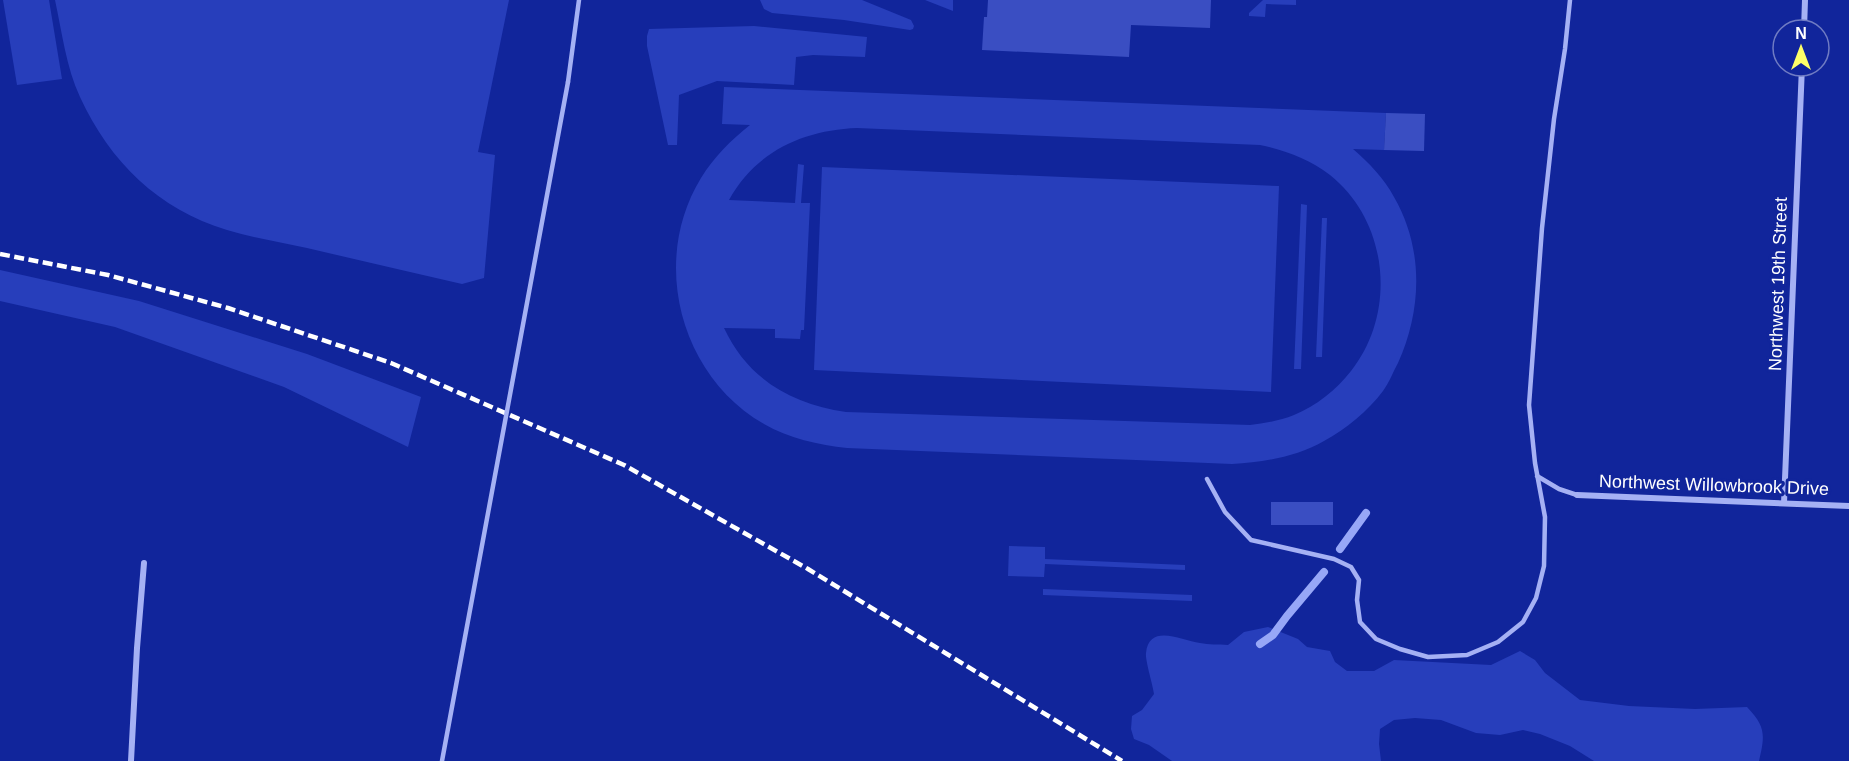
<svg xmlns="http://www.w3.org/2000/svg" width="1849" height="761" font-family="Helvetica,sans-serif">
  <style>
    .green { fill: #273ebb; fill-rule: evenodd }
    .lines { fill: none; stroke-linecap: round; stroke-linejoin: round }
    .stream { stroke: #97a7f7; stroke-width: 8 }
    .building { fill: #3a4ec2 }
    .lane { stroke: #a5b1f4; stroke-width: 4.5 }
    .street { stroke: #a5b1f4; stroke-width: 6 }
    .rail { stroke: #fff; stroke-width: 4.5; stroke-dasharray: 10 4.5; stroke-linecap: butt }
    .lane-bridge { stroke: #a5b1f4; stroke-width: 4.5 }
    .labels { text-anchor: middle; stroke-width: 6; stroke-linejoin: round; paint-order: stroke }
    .street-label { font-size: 18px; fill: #fff; stroke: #11259b }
  </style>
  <rect width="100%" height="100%" fill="#11259b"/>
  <g class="green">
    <polygon points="3,0 49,0 62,79 17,85"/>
    <path d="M55,0H509L478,152L495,155L484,278L462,284C410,272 358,260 307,248C280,242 253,238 227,230C158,209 110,162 80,97C66,67 62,32 55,0Z"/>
    <polygon points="760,0 862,0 911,20 914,26 913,29 910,30 844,20 772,13 764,9"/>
    <polygon points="925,0 953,0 953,11"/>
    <polygon points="1263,0 1296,0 1296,5 1266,4 1265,17 1249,16 1249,13"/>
    <polygon points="754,26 867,37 865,57 813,55 796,57 794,85 717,81 679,95 677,145 668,145 647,46 647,36 649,29"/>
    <path d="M724,87L1386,113L1384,150L1353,149C1369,163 1384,178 1394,197C1424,249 1422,310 1398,363C1393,372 1389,383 1383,391C1368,411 1346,429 1324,441C1296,457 1264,462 1232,464L847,448C819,445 788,438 764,424C680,376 650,261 701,178C714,157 731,140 750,125L722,124ZM857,128L1260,145C1285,150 1309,159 1330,175C1389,222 1397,313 1351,371C1336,390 1316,406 1294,415C1280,421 1264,423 1250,425L846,412C791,404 748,379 724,328L775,329V338L800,339L801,330H804L810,203H801L804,165L798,164L795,203L729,200C756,151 804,130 857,128Z"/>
    <polygon points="822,167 1279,186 1271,392 814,370"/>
    <polygon points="1301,204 1307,205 1301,369 1294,369"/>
    <polygon points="1322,218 1327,218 1322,357 1316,357"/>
    <polygon points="0,270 139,301 307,354 421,397 408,447 284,387 115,327 0,301"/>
    <polygon points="1009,546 1045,547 1045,559 1185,565 1185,570 1045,564 1044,577 1008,576"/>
    <polygon points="1043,589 1192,595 1192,601 1043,595"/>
    <path d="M1268,627L1298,639L1307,647L1330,651L1335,662L1347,671H1374L1394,660L1491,665L1520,651L1535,660L1545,673L1580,700L1629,706L1695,709L1747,707C1766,727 1765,735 1759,761H1594L1570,746L1540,734L1523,730L1500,735L1476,733L1441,720L1415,718L1394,720L1380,729L1379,744L1381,761H1172L1149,745L1134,739L1131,729L1132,716L1142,710L1154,694C1153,685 1145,660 1146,653C1149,623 1181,640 1200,643C1209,645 1218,644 1228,645L1244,632Z"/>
  </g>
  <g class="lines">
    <g class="stream">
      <polyline points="1340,549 1366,513"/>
      <polyline points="1260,644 1273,635 1287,616 1324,572"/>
    </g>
  </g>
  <g class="building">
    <polygon points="988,0 1211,0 1210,28 1131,25 1129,57 982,50 984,17 987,17"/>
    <polygon points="1386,113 1425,114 1424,151 1384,150"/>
    <rect x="1271" y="502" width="62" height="23"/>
  </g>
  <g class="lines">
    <g class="lane">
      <polyline points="568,82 579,0"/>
      <polyline points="1537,476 1559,489 1577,495"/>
      <polyline points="1207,479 1225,512 1251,540 1334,559 1351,567 1359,580 1357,600 1360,622 1376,639 1400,649 1428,657 1467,655 1498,642 1523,622 1536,598 1544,566 1545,517 1535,463 1529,405 1542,228 1554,119 1565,49 1570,0"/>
    </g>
    <g class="street">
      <polyline points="1804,30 1805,0"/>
      <polyline points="1577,495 1849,506"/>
      <polyline points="1784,503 1802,66"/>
      <polyline points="131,761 137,648 144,563"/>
    </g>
    <polyline class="rail" points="0,254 108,275 228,308 391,363 624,465 808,569 1122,761"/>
    <polyline class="lane-bridge" points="442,761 568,82"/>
  </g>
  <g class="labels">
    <g class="street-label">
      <text transform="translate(1778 284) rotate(-88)" y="6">Northwest 19th Street</text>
      <text transform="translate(1714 485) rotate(2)" y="6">Northwest Willowbrook Drive</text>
    </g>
  </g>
  <g transform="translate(1801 48)"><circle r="28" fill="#11259b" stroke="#707cc3" stroke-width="1.5"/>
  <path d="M0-4.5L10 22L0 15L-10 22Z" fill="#feff68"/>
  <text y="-9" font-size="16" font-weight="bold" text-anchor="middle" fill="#ffffff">N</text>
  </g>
</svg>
